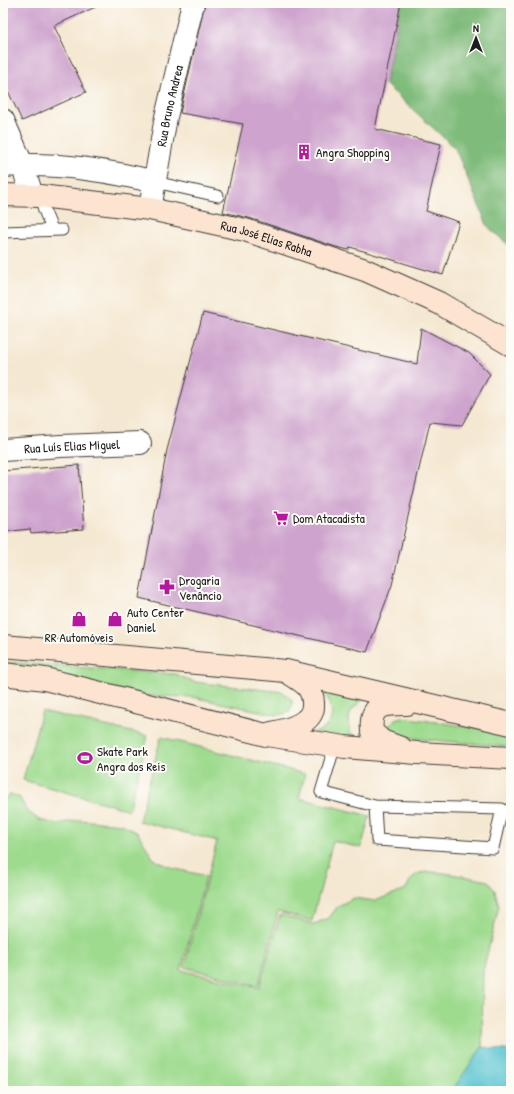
<svg xmlns="http://www.w3.org/2000/svg" width="514" height="1094" font-family="'Patrick Hand',sans-serif">
  <style>
    .green { fill: #9fdb8f; stroke: #5e7c56 }
    .forest { fill: #7fbb7a; stroke: #4e6c4b }
    .water { fill: #57c3d1; stroke: #3a7076 }
    .building { fill: #cea3cd }
    .lines { fill: none; stroke-linecap: round; stroke-linejoin: round }
    .lane-casing { stroke: #3d3b37; stroke-width: 13 }
    .street-casing { stroke: #3d3b37; stroke-width: 24 }
    .secondary-casing { stroke: #3d3b37; stroke-width: 24 }
    .lane { stroke: #fff; stroke-width: 11 }
    .street { stroke: #fff; stroke-width: 22 }
    .secondary { stroke: #fde4d1; stroke-width: 22 }
    .labels { text-anchor: middle; stroke-width: 4; stroke-linejoin: round; paint-order: stroke }
    .street-label { font-size: 13px; fill: #1c1c1c; stroke: #fdfcf7 }
    .poi-label { font-size: 13px; fill: #1c1c1c; stroke: #fdfcf7; text-anchor: start }
  </style>
  <rect width="100%" height="100%" fill="#fdfcf7"/>
  <filter id="ink" filterUnits="userSpaceOnUse"><feTurbulence type="fractalNoise" baseFrequency=".025" numOctaves="2"/><feDisplacementMap in="SourceGraphic" scale="8" xChannelSelector="R" yChannelSelector="G"/><feConvolveMatrix kernelMatrix="1 2 1 2 8 2 1 2 1" color-interpolation-filters="sRGB"/></filter>
  <filter id="wash" filterUnits="userSpaceOnUse"><feTurbulence type="fractalNoise" baseFrequency=".012" numOctaves="4" result="noise"/><feDisplacementMap in="SourceGraphic" scale="16" xChannelSelector="R" yChannelSelector="G"/><feGaussianBlur stdDeviation="0.9" result="paint"/><feColorMatrix in="noise" values="0 0 0 0 0 0 0 0 0 0 0 0 0 0 0 0 0 1.4 0 .05"/><feComposite in="paint" operator="in"/></filter>
  <g filter="url(#wash)">
    <rect width="100%" height="100%" fill="#f5e8d2"/>
    <g class="green">
      <polygon points="3,662 175,674 194,682 283,692 292,700 292,706 288,713 278,715 192,697 147,696 3,668"/>
      <path d="M322,690L364,699C349,710 347,715 351,734L359,741L309,733C313,732 318,732 321,730C338,721 332,701 322,690Z"/>
      <polygon points="42,711 148,736 129,810 23,780"/>
      <polygon points="402,717 511,733 511,747 398,737 391,733 389,726 395,719"/>
      <polygon points="161,737 305,774 299,798 370,816 361,848 333,841 312,921 278,912 258,986 184,967 217,841 139,821"/>
      <path d="M11,794L20,798L26,810L39,820L57,824L79,820L122,824L138,833L154,860L176,869L206,876L181,970L259,988L280,915L314,924L329,918L338,906L354,898L375,901L406,889C409,882 412,876 420,873C435,869 471,878 488,881L495,891L499,906L483,971L482,1047L454,1088L449,1091H3V799Z"/>
    </g>
    <polygon class="forest" points="401,3 511,3 511,247 488,227 455,148 385,84"/>
    <polygon class="water" points="482,1047 511,1051 511,1091 449,1091 454,1088"/>
    <g id="blocks">
      <g class="building">
        <polygon points="3,3 104,3 54,26 86,92 22,121 3,80"/>
        <polygon points="205,3 401,3 375,129 441,144 426,211 459,222 443,275 350,247 349,250 336,247 249,218 223,212 243,124 180,113"/>
        <polygon points="203,313 417,364 421,328 469,353 490,374 462,425 430,422 392,585 367,652 139,598 167,450"/>
        <polygon points="79,465 84,529 31,533 30,529 3,532 3,471"/>
      </g>
    </g>
  </g>
  <g filter="url(#ink)">
    <use href="#blocks" fill-opacity="0" stroke="#3d3b37" stroke-width="1"/>
    <g class="lines">
      <g class="lane-casing">
        <g id="lane">
          <polyline points="155,182 218,196"/>
          <polyline points="40,196 44,210 52,229"/>
          <polyline points="3,232 62,230"/>
          <polyline points="335,745 321,792 375,806 502,809 493,848 377,840 375,806"/>
        </g>
      </g>
      <g class="street-casing">
        <g id="street">
          <polyline points="3,120 22,164 32,195"/>
          <path d="M3,166C55,162 105,170 155,182"/>
          <path id="s1" d="M150,209L166,117L193,3"/>
          <path id="s2" d="M3,450L61,446L140,443"/>
        </g>
      </g>
      <g class="secondary-casing">
        <g id="secondary">
          <path id="s3" d="M3,195L40,196L150,209L245,230L365,270L439,303L511,345"/>
          <polyline points="3,646 286,671 511,724"/>
          <polyline points="3,674 45,679 266,735 345,747 417,753 511,758"/>
          <path d="M271,733C287,730 315,724 313,703C313,697 311,691 307,686C302,681 295,677 289,673"/>
          <path d="M401,748L382,741L372,732C369,703 384,704 407,704"/>
        </g>
      </g>
      <use href="#lane" class="lane"/>
      <use href="#street" class="street"/>
      <use href="#secondary" class="secondary"/>
    </g>
  </g>
  <defs>
    <g id="building-bare" transform="scale(1.2)"><path d="M-4-6H4V6H1V3H-1V6H-4ZM-2.5-4.3h1.7v1.8h-1.7ZM.8-4.3h1.7v1.8H.8ZM-2.5-1h1.7V.8h-1.7ZM.8-1h1.7V.8H.8Z" fill="#b5179e" stroke="#fdfcf7" stroke-width="2.5" paint-order="stroke"/></g>
    <g id="supermarket-bare" transform="scale(1.2)"><path d="M-6-5.5h2.5l.6 2H6L4.5 2H-2.5L-4.4-4H-6ZM-1.5 3.2a1.3 1.3 0 1 0 .1 0ZM3 3.2a1.3 1.3 0 1 0 .1 0Z" fill="#b5179e" stroke="#fdfcf7" stroke-width="2.5" paint-order="stroke"/></g>
    <g id="pharmacy-bare" transform="scale(1.2)"><path d="M-2-6h4v4h4v4h-4v4h-4v-4h-4v-4h4Z" fill="#b5179e" stroke="#fdfcf7" stroke-width="2.5" paint-order="stroke"/></g>
    <g id="shop-bare" transform="scale(1.2)"><path d="M-5-2.5h2.3a2.7 3.5 0 0 1 5.4 0H5L5.5 6h-11ZM-1.5-2.5h3a1.5 2.3 0 0 0-3 0Z" fill="#b5179e" stroke="#fdfcf7" stroke-width="2.5" paint-order="stroke"/></g>
    <g id="stadium-bare" transform="scale(1.2)"><path d="M0-5a6.5 5 0 1 0 0 10a6.5 5 0 1 0 0-10ZM-3.5-1.8h7v3.6h-7Z" fill="#b5179e" stroke="#fdfcf7" stroke-width="2.5" paint-order="stroke"/></g>
  </defs>
  <g fill-rule="evenodd">
    <use href="#building-bare" x="304" y="152"/>
    <use href="#supermarket-bare" x="281" y="518"/>
    <use href="#pharmacy-bare" x="167" y="587"/>
    <use href="#shop-bare" x="79" y="619"/>
    <use href="#shop-bare" x="115" y="619"/>
    <use href="#stadium-bare" x="85" y="758"/>
  </g>
  <g class="labels">
    <g class="street-label">
      <text dy="5" stroke="none"><textPath href="#s1" startOffset="105">Rua Bruno Andrea</textPath></text>
      <text dy="5" stroke="none"><textPath href="#s3" startOffset="268">Rua José Elias Rabha</textPath></text>
      <text dy="5" stroke="none"><textPath href="#s2" startOffset="69">Rua Luís Elias Miguel</textPath></text>
    </g>
    <g class="poi-label">
      <text x="316" y="157">Angra Shopping</text>
      <text x="293" y="523">Dom Atacadista</text>
      <text x="179" y="585">Drogaria<tspan x="179" dy="15">Venâncio</tspan></text>
      <text x="127" y="617">Auto Center<tspan x="127" dy="15">Daniel</tspan></text>
      <text x="79" y="642" text-anchor="middle">RR Automóveis</text>
      <text x="97" y="756">Skate Park<tspan x="97" dy="15">Angra dos Reis</tspan></text>
    </g>
  </g>
  <rect width="514" height="1094" fill="none" stroke="#fdfcf7" stroke-width="16"/>
  <g transform="translate(476 38)" stroke="#fdfcf7" stroke-width="3" paint-order="stroke">
  <path d="M0-3L7 15L0 10L-7 15Z" fill="#1c1c1c"/>
  <text y="-6" font-size="11" font-weight="bold" text-anchor="middle" fill="#1c1c1c">N</text>
  </g>
</svg>
